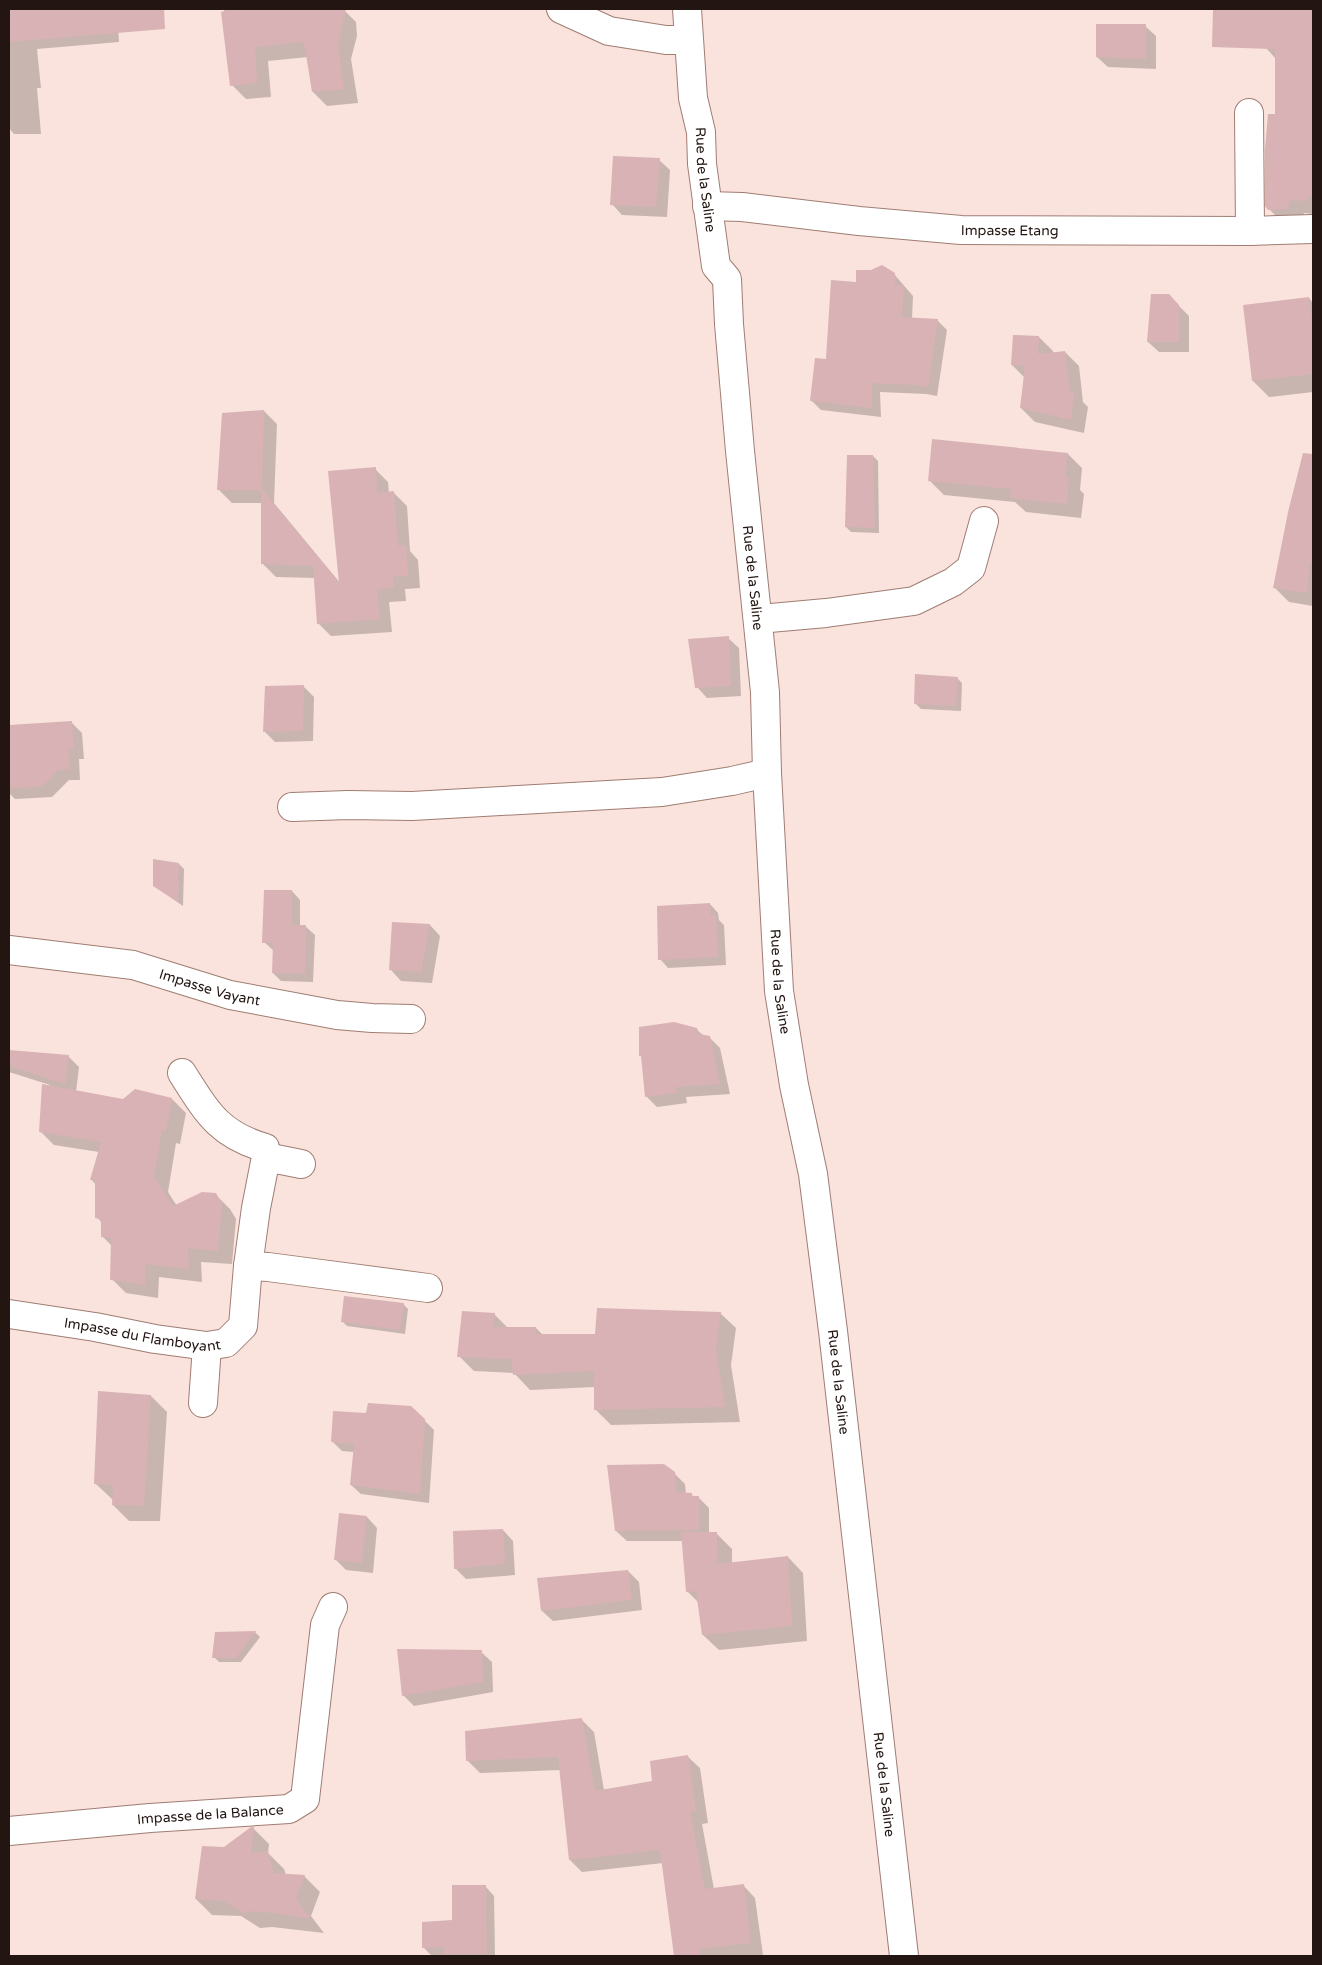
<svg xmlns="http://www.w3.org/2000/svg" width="1322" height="1965" font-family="'Varela Round',sans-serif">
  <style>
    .shadow { fill: #0003 }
    .building { fill: #d9b2b5 }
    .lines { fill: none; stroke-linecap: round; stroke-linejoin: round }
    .minor-casing { stroke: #9f7d72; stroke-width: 30 }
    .minor { stroke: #fff; stroke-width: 28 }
    .labels { text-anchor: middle; stroke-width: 4; stroke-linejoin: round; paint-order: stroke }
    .street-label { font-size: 14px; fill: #221512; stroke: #fcf4f2 }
  </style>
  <rect width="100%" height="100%" fill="#fae3dc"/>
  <g class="shadow">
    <polygon points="9,9 117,9 119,42 37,49 41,88 37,88 41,134 14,134 9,128"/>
    <polygon points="224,9 343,9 356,22 357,36 351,59 358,103 327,106 313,92 308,57 268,61 271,97 246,99 232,85"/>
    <polygon points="1284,9 1313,9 1313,214 1304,213 1301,222 1283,223 1269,209 1276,115 1276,59 1266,48"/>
    <polygon points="1145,26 1156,36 1156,69 1108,67 1097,57"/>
    <polygon points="659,160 670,170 667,217 622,215 612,204"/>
    <polygon points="894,274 913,296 912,319 937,320 947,330 937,396 926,394 880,392 881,417 821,410 812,401 857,283"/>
    <polygon points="1168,295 1189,316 1189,352 1159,352 1148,342"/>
    <polygon points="1309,298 1313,303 1313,392 1269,397 1253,381"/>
    <polygon points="1014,336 1039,337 1053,351 1053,354 1065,352 1079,366 1083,402 1088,407 1084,433 1035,422 1021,408 1025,378 1012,365"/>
    <polygon points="264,411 277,424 274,503 341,584 375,469 388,482 389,493 394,493 407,506 410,551 418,560 420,588 405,589 406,601 389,602 392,632 331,636 318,623 315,578 276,577 263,564 263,503 232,503 219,490"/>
    <polygon points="1068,454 1082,468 1080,490 1084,494 1081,518 1026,512 1015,502 944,495 929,480"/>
    <polygon points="873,456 878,461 879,533 851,532 846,527"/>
    <polygon points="1313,480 1313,606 1289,602 1274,587 1299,487"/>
    <polygon points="728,638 739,648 741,696 707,698 697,687"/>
    <polygon points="957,678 962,683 961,711 921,709 916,704"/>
    <polygon points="303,686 314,697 313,741 275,742 264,731"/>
    <polygon points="71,722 82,733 84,759 79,759 80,780 69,780 52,797 15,799 9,793 9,727"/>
    <polygon points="179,864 184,869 183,906 154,886"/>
    <polygon points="292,891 300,900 300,926 306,927 315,935 313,982 281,981 273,973 274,951 264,942"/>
    <polygon points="710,904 718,913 719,920 724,925 726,965 668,968 660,959"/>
    <polygon points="430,925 440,936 432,983 401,981 391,970"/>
    <polygon points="696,1029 704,1036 709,1037 720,1048 730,1094 686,1097 687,1103 657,1107 646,1096 643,1057"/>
    <polygon points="9,1051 68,1056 79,1067 76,1092 123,1100 172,1099 186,1113 180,1144 176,1143 168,1192 177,1206 215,1194 230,1209 236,1219 232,1264 201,1262 202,1282 159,1277 158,1298 126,1293 112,1279 112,1246 102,1236 102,1223 97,1217 96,1185 91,1179 99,1152 54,1145 40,1131 50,1085 9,1072"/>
    <polygon points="403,1304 408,1309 405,1334 347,1326 342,1321"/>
    <polygon points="720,1313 736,1328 731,1365 740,1422 611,1425 595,1409 595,1387 530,1390 514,1373 474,1371 459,1356 494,1314 508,1328 536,1328 543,1335 596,1335"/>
    <polygon points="151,1396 167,1412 160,1521 129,1521 113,1505 113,1500 96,1484"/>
    <polygon points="411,1407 434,1430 429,1503 361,1494 351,1485 354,1452 342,1451 333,1442 367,1415"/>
    <polygon points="674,1473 685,1484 686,1494 698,1497 709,1508 709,1534 717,1534 732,1549 732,1564 788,1557 803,1573 807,1641 719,1650 703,1635 699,1603 687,1591 683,1541 627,1541 616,1531"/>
    <polygon points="367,1517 377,1528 373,1573 346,1570 335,1559"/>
    <polygon points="503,1530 513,1541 515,1575 466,1579 455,1568"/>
    <polygon points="628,1571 639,1582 642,1610 553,1621 542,1611"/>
    <polygon points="255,1632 260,1637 241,1662 219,1662 214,1657 216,1634"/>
    <polygon points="481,1652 492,1662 493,1692 414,1706 403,1695"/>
    <polygon points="582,1720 594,1732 604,1790 654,1782 687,1756 700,1768 708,1823 702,1824 714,1889 743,1885 755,1898 763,1955 675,1956 663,1863 582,1872 570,1860 560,1770 480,1773 468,1761 467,1732"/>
    <polygon points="253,1828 269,1844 268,1853 284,1869 286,1875 304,1876 320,1892 311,1916 324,1933 272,1927 260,1928 241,1916 212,1915 196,1899 224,1848"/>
    <polygon points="485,1886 494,1896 495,1956 432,1956 423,1947 453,1922"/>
  </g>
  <g class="building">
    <polygon points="9,9 164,9 165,29 9,42"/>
    <polygon points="234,9 346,9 338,44 344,89 312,92 304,42 255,47 257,83 230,86 221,12"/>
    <polygon points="1213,9 1313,9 1313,194 1305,201 1290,200 1287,209 1268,210 1265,206 1265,149 1268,114 1275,114 1275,49 1212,47"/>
    <polygon points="1096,24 1146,24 1146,59 1096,57"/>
    <polygon points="613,156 660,158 656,207 610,205"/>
    <polygon points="882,265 895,273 895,285 904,285 902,317 938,319 928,388 915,385 872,383 872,408 810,401 815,358 826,359 831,280 856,282 856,270 871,270"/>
    <polygon points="1151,294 1169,294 1179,305 1179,342 1147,342"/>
    <polygon points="1309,297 1313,329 1313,374 1252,381 1243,305"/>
    <polygon points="1013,335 1039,336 1038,354 1065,351 1070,391 1074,392 1071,420 1020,408 1025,366 1011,365"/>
    <polygon points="264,410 262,489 339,583 328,471 376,467 377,493 394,491 398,546 406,545 408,576 393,577 394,588 377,589 380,619 317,624 313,566 261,564 261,490 217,490 222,413"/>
    <polygon points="932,439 1068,453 1065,477 1069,478 1067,504 1010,498 1011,489 928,481"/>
    <polygon points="1303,453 1313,454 1313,564 1310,564 1307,593 1273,588 1288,512"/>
    <polygon points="847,455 873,455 875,528 845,527"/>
    <polygon points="729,636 731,686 695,688 688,639"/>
    <polygon points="915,674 958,677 956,706 914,704"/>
    <polygon points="304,685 303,731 263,732 265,686"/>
    <polygon points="72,721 74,749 69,749 70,769 58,770 41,787 9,788 9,725"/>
    <polygon points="153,859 179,863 178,902 153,886"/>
    <polygon points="264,890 292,890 292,925 306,925 305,974 272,973 273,943 262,943"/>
    <polygon points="710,903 711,916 716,915 718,957 658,960 657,906"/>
    <polygon points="392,922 430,924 421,972 389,970"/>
    <polygon points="674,1022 697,1028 699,1034 710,1036 720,1084 676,1087 677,1093 645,1097 641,1056 639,1056 639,1027"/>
    <polygon points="9,1050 69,1055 65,1084 9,1066"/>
    <polygon points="42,1084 123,1099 135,1089 172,1098 166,1131 162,1130 154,1177 173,1206 202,1192 216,1193 222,1204 218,1251 188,1248 189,1269 145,1264 145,1285 110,1280 111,1238 101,1237 101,1219 95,1218 95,1180 90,1180 101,1142 39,1132"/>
    <polygon points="344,1296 404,1303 400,1330 341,1322"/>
    <polygon points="597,1308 721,1312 716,1349 725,1407 594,1410 594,1371 513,1375 512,1359 457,1357 462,1311 495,1313 494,1327 536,1327 536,1334 595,1334"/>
    <polygon points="98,1391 151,1395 144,1506 112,1505 113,1485 94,1484"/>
    <polygon points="368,1403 411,1406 425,1419 420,1494 350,1485 354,1444 331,1442 333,1411 366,1413"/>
    <polygon points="664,1464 675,1472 676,1492 692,1493 692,1496 699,1496 699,1530 615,1531 607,1465"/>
    <polygon points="339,1513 367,1516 362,1563 334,1560"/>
    <polygon points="503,1529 505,1564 454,1569 453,1531"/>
    <polygon points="681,1532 717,1532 717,1564 788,1556 792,1626 702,1635 696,1591 686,1592"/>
    <polygon points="628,1570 632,1600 541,1611 537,1578"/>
    <polygon points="256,1631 236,1658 212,1658 215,1632"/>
    <polygon points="397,1649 482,1650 483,1682 402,1696"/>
    <polygon points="582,1718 595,1791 652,1781 650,1761 688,1755 696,1811 690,1812 705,1889 744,1884 751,1943 699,1949 699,1956 674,1956 660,1850 569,1860 558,1757 466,1761 465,1731"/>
    <polygon points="251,1827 254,1827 251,1853 268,1851 274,1873 305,1875 296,1899 310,1918 255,1911 243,1913 224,1901 195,1899 202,1846 224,1847"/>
    <polygon points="452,1885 486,1885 487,1954 443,1954 444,1947 422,1948 422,1922 452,1920"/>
  </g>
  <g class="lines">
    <g class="minor-casing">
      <g id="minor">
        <polyline points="561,9 609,31 666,40 688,40"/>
        <path id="s1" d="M687,9L693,98L701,132L702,164L716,266L727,279L729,324L740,451L765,692L767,773L779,991L794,1085L813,1174L833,1331L904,1956"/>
        <polyline points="1249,113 1250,231"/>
        <path id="s2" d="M707,206L742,207L859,221L961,230L1250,231L1313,229"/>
        <polyline points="759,619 826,613 914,601 953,582 971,568 984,521"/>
        <polyline points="292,807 348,805 412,806 662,792 732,781 767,773"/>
        <path id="s3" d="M9,950L133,965L230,995L337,1015L372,1018L411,1019"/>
        <path d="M182,1073C207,1112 218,1134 265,1148L266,1157"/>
        <polyline points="248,1266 268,1267 428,1288"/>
        <path id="s4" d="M9,1314L95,1327L155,1339L207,1346L226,1343L243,1326L248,1266L256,1208L266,1157L301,1164"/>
        <polyline points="203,1403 207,1346"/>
        <path id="s5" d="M9,1831L150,1818L289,1809L305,1799L325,1625L333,1607"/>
      </g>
    </g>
    <use href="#minor" class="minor"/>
  </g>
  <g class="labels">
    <g class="street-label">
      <text dy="5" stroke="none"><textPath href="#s1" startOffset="172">Rue de la Saline</textPath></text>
      <text dy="5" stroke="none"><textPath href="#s2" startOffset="304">Impasse Etang</textPath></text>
      <text dy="5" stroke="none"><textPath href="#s1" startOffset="576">Rue de la Saline</textPath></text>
      <text dy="5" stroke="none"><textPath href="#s1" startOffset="981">Rue de la Saline</textPath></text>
      <text dy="5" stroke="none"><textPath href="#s3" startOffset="205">Impasse Vayant</textPath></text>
      <text dy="5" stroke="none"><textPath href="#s4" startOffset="135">Impasse du Flamboyant</textPath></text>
      <text dy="5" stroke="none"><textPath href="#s1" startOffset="1386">Rue de la Saline</textPath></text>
      <text dy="5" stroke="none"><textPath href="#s1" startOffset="1791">Rue de la Saline</textPath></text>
      <text dy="5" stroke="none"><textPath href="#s5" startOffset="202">Impasse de la Balance</textPath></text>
    </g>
  </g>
  <rect width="1322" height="1965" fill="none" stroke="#221512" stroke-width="20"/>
</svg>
